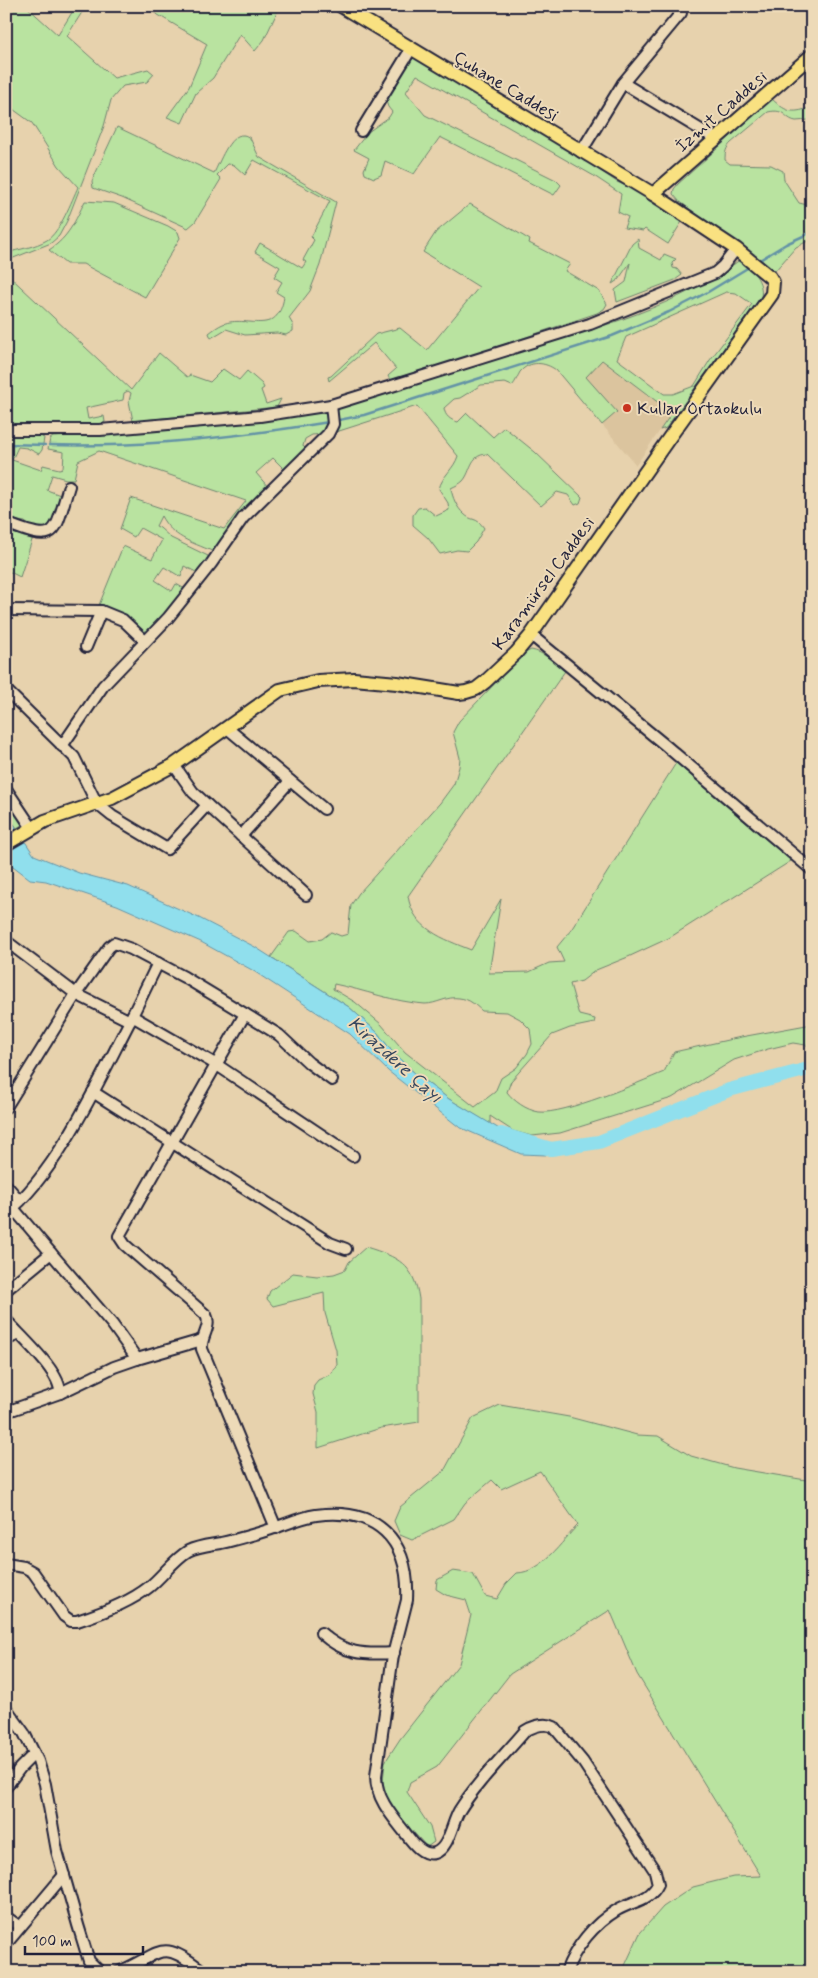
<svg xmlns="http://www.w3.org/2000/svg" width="818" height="1978" font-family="Mynerve,sans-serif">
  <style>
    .built { fill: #dbc49e }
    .green { fill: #b9e3a0; stroke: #6e826e; fill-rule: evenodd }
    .water { fill: #90dfed; stroke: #6493a6 }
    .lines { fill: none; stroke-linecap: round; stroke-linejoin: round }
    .stream { stroke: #6493a6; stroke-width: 2.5 }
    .river { stroke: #90dfed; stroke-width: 14 }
    .minor-casing { stroke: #22223b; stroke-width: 14 }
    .major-casing { stroke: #22223b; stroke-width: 16 }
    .minor { stroke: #eddab8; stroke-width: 10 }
    .major { stroke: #f9e181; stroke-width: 12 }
    .poi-dot { fill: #c8321e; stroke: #eddab8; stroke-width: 2 }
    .labels { text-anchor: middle; stroke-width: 4; stroke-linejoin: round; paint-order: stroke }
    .street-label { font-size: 18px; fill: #22223b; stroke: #eddab8 }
    .poi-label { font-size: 18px; fill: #22223b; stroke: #eddab8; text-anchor: start }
    .water-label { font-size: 19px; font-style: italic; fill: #38485f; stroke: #eddab8 }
  </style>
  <rect width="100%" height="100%" fill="#e7d2ad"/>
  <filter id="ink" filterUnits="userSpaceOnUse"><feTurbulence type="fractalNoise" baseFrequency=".02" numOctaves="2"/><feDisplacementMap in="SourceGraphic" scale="10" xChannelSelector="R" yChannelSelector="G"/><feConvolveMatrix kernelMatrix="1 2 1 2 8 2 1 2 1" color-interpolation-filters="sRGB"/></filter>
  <g filter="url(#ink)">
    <polygon class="built" points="602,360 672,413 636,465 556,370"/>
    <g class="green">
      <path d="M6,6H26L58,35L76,6H86L67,36L114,78L148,69L154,74L147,82L123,86L111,100L104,126L67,221L59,236L51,243L6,261V253C20,249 35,247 47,240C60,232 72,200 78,187L59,166L32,123L6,104Z"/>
      <polygon points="143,6 280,6 264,40 255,51 240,34 213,78 196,93 182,123 167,117 189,87 207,44"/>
      <polygon points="413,57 566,148 617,182 640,192 683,220 668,244 645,229 643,231 624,228 628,217 618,212 621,194 594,176 417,75 406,92 425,115 556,180 561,185 554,195 440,137 414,174 385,161 381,175 374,178 365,174 364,170 369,158 354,150 368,132 389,117 392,112 388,107 386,101"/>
      <path d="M772,99C788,114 794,113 812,107V123L809,120C805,120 800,121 796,121C784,119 786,108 768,112L731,143C726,148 725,152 725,160L730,164L771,165L783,171L784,180L799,203L812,206V239L796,247L774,272L679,201L673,194L674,189L678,184Z"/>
      <path d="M117,127L214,173C219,164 229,134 243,135C246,135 248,137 250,138L259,157L336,202L320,265L310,291L289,318L293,325V331L286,335L277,333L245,335L226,329L211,338L209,333C213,330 218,326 223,324C247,314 277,339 284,297L276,292L282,282L274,277L280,267L255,252L260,243L302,268L306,262L303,260L314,240L311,237L330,201L254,160L245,175L234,165L228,164L217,175L221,179L195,222L188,228L122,198L93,188L92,181Z"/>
      <path d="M85,201L114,203L168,226L178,232L180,238L145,297L83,264H66L49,250C69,237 75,221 85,201Z"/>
      <polygon points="470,204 530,240 529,243 570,264 565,271 599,291 607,304 604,309 597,313 467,357 390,380 388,376 396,369 374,343 329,381 328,377 331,376 376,334 400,328 427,350 479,287 423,252 436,232"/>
      <polygon points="638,239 639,248 661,260 664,254 676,259 672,263 673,268 677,269 682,275 675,280 617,302 615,290 626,282 630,263 618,280 612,284 632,244"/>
      <path d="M741,259C752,270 764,281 761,297L666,428L660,430L672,413L602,360L586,377L617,412L602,425L556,370C545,362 530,360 520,372C517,377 516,382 512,386L505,383L481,385L460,398L454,399L444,408C445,416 450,420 458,422L467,413L493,437L504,427L535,452L582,497L580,503L575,505L568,495L557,492L541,506L487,454C469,455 472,471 463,481C460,484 455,486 451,488C452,497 457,508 464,514C472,522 476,516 484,528L476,542L467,551L457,550L440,554L428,538L413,525V515L418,508L425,507L436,516L449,510L448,503L439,489C442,476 454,469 458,456L417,406L336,432L338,424L335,409C398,389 461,370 525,350C597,328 680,306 741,259ZM726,292L736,293L752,304L710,360L694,386L673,394H664L617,359L626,337Z"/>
      <polygon points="6,273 131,390 159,353 187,377 190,375 210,382 223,369 239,380 247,371 262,384 264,388 261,390 266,404 281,399 277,407 133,421 129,401 131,393 128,391 124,393 123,400 86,408 88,419 104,416 105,422 102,424 6,424"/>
      <path d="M318,413L328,414L330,421L324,434L312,435L305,439L303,446L306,449L286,471L273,458L256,473L269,488L219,548L212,551C191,542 172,537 161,516L156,526L160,528L171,538L208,556L210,561L200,574L184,566L181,577L164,567L155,580L172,591L176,584L185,589L175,604L148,634L121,613L99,605L123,546L152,559L162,540L140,528L134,537L120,529L131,498L224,529L246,501L99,451L78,461L74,479H66L52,475L47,490L63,496L51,526L45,531L31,527L25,522L6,519V435H38L44,438L42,450L39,454L27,448L18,447L12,460L41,470L43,465L59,469L63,468L64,452L48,449L50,439L53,437C142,433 230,426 318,413Z"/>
      <polygon points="6,531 24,537 33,537 20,577 6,570"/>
      <path d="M531,650C544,652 555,663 565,671L408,896C413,929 444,939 471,950L501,899L489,973L529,972L549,963L564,962L557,947L571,930L676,763L791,861L669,938L628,957L596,970L582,981L570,984L579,1015L595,1019L594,1023L570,1028L552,1035L511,1081L507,1092C514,1101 526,1110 539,1112C563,1115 638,1083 664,1072L674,1052L741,1037L812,1024V1046L793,1043L768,1049L734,1060L672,1098L560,1133L532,1136L513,1131L490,1116V1124L449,1099L418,1076L394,1054L377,1032L349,1007L271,957L289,932L296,931L310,941L322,939L331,932L341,936L348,934L351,905L359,893L440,803L454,784L459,767L460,758L453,732L459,721L523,654ZM334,984C364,990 394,1002 425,1004C437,1004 447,996 459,998C470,999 475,1005 482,1011L507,1012L520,1019L530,1029L532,1044L527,1054L516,1068L501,1078L495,1092L475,1107L405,1052L381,1024L355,1002L333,989Z"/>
      <polygon points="6,796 25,823 17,828 6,813"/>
      <path d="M366,1247C398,1257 414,1264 419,1299V1422L381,1428L318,1448V1412L313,1394L314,1385L318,1380L331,1374L337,1365L336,1350L325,1313L324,1293L273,1306L267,1299L270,1291L293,1273L317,1276L334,1274L345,1270L349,1262Z"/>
      <path d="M500,1405L569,1417L637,1435L658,1436L691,1456L734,1468L812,1481V1972H622L640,1933L663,1907L693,1887L733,1877L761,1876L637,1674L610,1610L510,1674L437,1767L410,1782L407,1792L430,1827L434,1842L427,1847L396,1813L385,1796L383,1781L385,1762L400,1739L459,1664L471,1615L466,1600L446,1595L436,1589L437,1580L453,1571L473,1574L485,1596L497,1599L506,1584L517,1573C543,1572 561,1542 578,1525L540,1471L501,1489L492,1480L465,1503L454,1519L412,1540L400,1535L394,1521L400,1507L444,1471L473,1418Z"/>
    </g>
    <polygon class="water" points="6,813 34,855 79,873 128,886 199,918 255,947 349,1007 377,1032 394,1054 418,1076 449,1099 528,1146 551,1149 546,1155 521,1154 459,1127 388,1071 350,1034 252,970 201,942 117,905 46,881 30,879 9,863 6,858"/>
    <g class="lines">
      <g class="stream">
        <polyline points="758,261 786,244 812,232"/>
        <polyline points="334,421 364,415 612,336 669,312 708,292 749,267"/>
        <polyline points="6,444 45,445"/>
        <path d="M49,445C142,448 237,437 329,422"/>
      </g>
      <polyline class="river" points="501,1134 551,1149 599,1142 729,1090 812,1068"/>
      <g class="minor-casing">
        <g id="minor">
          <polyline points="623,83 716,139"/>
          <polyline points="361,131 411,49"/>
          <polyline points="581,152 623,83 681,13"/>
          <polyline points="6,430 100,430 260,416 331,405 590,324 715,273 723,266 736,249"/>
          <path d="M6,523C59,545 54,534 69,486"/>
          <polyline points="6,610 101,611 123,620 145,641"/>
          <polyline points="531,635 665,745 812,870"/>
          <polyline points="86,647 101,611"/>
          <polyline points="6,690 74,757 97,804 112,816 167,849 207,805"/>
          <polyline points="227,728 324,809"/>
          <polyline points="62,746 103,686 168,618 211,564 243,518 328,434 333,424 331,405"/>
          <polyline points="174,765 193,792 306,895"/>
          <polyline points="6,789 32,828"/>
          <polyline points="241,836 290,781"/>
          <polyline points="6,941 76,994 130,1021 132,1016 217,1065 353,1156"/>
          <polyline points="245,1014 279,1035 309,1063 332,1080"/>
          <polyline points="132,1016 158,963"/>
          <polyline points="93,1092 330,1243 346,1249"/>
          <path d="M6,1107L76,994L109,947L114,943L131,949L184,977L245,1014L119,1236L125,1245L206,1315C212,1327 200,1337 202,1349L276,1528"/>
          <polyline points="6,1185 20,1201"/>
          <path d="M6,1214C59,1170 98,1082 130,1021"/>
          <polyline points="51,1253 112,1324 137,1359"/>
          <polyline points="6,1290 51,1253 13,1208"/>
          <path d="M6,1320C21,1337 61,1372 60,1393L6,1412"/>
          <polyline points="6,1340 18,1334"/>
          <polyline points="60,1393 114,1367 137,1359 202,1340"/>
          <path d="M6,1564L24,1567L33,1572L64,1616L71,1621H77C102,1613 129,1603 149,1587C163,1576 173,1560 188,1551C198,1546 210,1545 221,1543C235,1540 248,1536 262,1532C280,1527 297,1518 316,1515C376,1507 410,1539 407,1600L393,1655L376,1776C376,1797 390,1814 403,1830C410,1839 421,1857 435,1853C449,1848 452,1823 459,1811C477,1782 503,1757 525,1731C534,1726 544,1722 554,1727L583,1762L655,1871L658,1884C650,1901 632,1901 617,1910C594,1924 575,1947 566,1972"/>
          <path d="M321,1633C344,1654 363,1655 394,1653"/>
          <polyline points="6,1708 24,1733 38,1761 45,1784 57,1851 78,1925 89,1961 100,1972"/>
          <polyline points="6,1787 20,1768 34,1754"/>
          <polyline points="6,1917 20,1927"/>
          <polyline points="6,1944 64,1875"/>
          <path d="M119,1972C163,1953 160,1937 204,1972"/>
        </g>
      </g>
      <g class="major-casing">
        <g id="major">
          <polyline points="653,194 812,55"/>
          <polyline points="6,844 45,821 112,798 174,765 280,690 318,681 354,679 397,683 459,693 466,692 476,689 485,682 516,653 531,635 669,438 772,294 773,282 770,277 736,249 653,194 341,6"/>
        </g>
      </g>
      <use href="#minor" class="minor"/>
      <use href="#major" class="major"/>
    </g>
  </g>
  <circle class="poi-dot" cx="627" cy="408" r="5"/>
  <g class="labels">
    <g class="street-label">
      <text transform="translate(506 86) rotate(31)" y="6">Çuhane Caddesi</text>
      <text transform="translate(721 111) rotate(-41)" y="6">İzmit Caddesi</text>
      <text transform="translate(543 583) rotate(-54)" y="6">Karamürsel Caddesi</text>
    </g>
    <g class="poi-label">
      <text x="637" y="414">Kullar Ortaokulu</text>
    </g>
    <g class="water-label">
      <text transform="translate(396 1059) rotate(42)" y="7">Kirazdere Çayı</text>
    </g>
  </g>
  <rect width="818" height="1978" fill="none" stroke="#eddab8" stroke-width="25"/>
  <rect x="12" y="12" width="793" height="1953" fill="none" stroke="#22223b" stroke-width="2" filter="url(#ink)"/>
  <path d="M25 1946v8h118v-8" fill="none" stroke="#22223b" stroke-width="2.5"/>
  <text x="32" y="1946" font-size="15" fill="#22223b" stroke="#eddab8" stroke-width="4" paint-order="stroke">100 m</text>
</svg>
